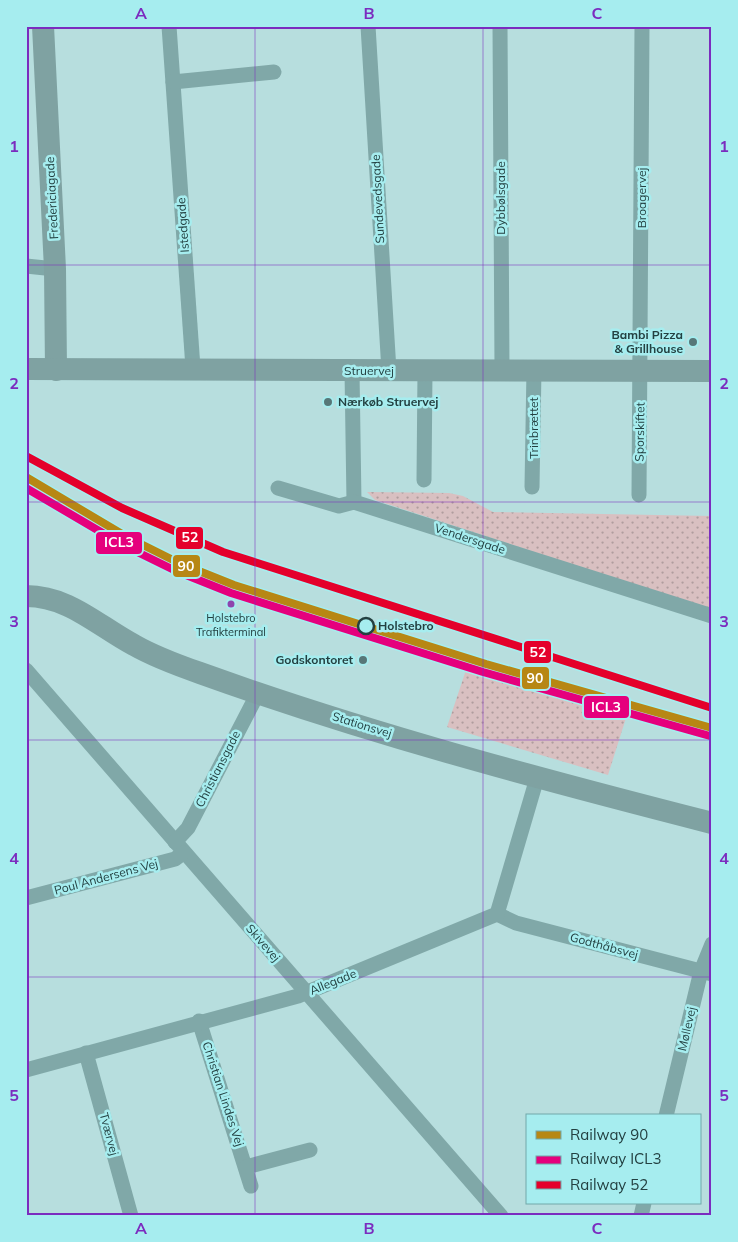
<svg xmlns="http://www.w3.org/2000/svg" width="738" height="1242" font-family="Mulish,sans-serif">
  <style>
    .grass { fill: url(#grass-dots) }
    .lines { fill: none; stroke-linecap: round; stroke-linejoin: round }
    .street { stroke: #80a8a8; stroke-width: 15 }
    .secondary { stroke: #7fa2a2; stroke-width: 22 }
    .rail-1-casing { stroke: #a6edef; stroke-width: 11 }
    .rail-2-casing { stroke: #a6edef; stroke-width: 11 }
    .rail-3-casing { stroke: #a6edef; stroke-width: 11 }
    .rail-1 { stroke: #b78714; stroke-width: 8 }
    .rail-2 { stroke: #e5007d; stroke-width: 8 }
    .rail-3 { stroke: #e4002b; stroke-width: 8 }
    .grid { fill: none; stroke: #7b2cbf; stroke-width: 1; stroke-opacity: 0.55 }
    .poi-dot { fill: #577778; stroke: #a6edef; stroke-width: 2 }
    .bus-dot { fill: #8e44ad; stroke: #a6edef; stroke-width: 2 }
    .stop-dot { fill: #a6edef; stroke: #234041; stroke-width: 2.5 }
    .labels { text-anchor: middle; stroke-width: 5; stroke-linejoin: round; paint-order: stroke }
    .bus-label { font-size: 11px; fill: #234041; stroke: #a6edef }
    .street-label { font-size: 12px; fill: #234041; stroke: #a6edef }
    .poi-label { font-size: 12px; font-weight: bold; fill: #234041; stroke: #a6edef; text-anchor: end }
    .stop-label { font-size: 12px; font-weight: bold; fill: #234041; stroke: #a6edef; text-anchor: start }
    .line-badge { stroke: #a6edef; stroke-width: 2 }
    .badge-label { font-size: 14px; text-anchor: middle; font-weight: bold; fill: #fff }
    .neatline { fill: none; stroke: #7b2cbf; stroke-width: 2 }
    .grid-label { font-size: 16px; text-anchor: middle; font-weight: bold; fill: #7b2cbf }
  </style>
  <defs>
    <pattern id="grass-dots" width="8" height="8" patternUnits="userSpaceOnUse" patternTransform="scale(1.25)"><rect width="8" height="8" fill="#d9c0c1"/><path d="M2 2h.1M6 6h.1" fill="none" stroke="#b09d9e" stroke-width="1.8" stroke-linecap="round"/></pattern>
  </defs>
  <rect width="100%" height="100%" fill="#b7dede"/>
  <g class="grass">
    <polygon points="367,492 449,493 463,496 493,512 712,516 712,610 375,500"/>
    <polygon points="466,670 626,718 608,775 447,727"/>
  </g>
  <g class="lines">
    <g class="street">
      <polyline points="169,26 193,368"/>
      <polyline points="368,26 389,371"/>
      <polyline points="500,26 502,369"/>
      <polyline points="173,82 274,72"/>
      <polyline points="26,266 55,269"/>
      <polyline points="352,371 354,502 712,616"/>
      <polyline points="424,480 425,371"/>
      <polyline points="532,487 534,369"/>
      <polyline points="278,488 339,506 354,502"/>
      <polyline points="639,495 642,26"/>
      <polyline points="26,670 501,1216"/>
      <polyline points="175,842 188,828 258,693"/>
      <polyline points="26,898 175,859 183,853"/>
      <polyline points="497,914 516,923 712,974"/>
      <polyline points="199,1021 251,1186"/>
      <polyline points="86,1053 131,1216"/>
      <polyline points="26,1070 298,996 497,914 537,778"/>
      <polyline points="666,1116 701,971 712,944"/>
      <polyline points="246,1167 310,1150"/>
      <polyline points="641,1216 644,1203"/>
    </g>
    <g class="secondary">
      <polyline points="43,26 55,269 56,370"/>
      <polyline points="26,369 712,371"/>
      <path d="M26,596C69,596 98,626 134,645C155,657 177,665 200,673C367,733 540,779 712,823"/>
    </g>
    <g class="rail-1-casing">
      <polyline id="rail-1" points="26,477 127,537 179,563 234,585 486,664 712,728"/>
    </g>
    <g class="rail-2-casing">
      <polyline id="rail-2" points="26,488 123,545 176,571 231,593 483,672 710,736"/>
    </g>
    <g class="rail-3-casing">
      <polyline id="rail-3" points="26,456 122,508 223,552 712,708"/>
    </g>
    <use href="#rail-1" class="rail-1"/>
    <use href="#rail-2" class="rail-2"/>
    <use href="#rail-3" class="rail-3"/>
  </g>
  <path class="grid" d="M255,26V1216M483,26V1216M26,265H712M26,502H712M26,740H712M26,977H712"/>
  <g class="poi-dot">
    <circle cx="693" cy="342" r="5"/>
    <circle cx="328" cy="402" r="5"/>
    <circle cx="363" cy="660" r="5"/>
  </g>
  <circle class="bus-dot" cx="231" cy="604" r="4.5"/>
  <circle class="stop-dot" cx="366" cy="626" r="8"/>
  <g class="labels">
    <g class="bus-label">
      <text x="231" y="622">Holstebro<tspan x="231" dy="14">Trafikterminal</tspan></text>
    </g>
    <g class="street-label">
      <text transform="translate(52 198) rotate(-93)" y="4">Fredericiagade</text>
      <text transform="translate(501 198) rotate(-90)" y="4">Dybbølsgade</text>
      <text transform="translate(642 198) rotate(-90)" y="4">Broagervej</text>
      <text transform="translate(378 199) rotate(-93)" y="4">Sundevedsgade</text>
      <text transform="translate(183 225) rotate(-94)" y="4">Istedgade</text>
      <text x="369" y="375">Struervej</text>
      <text transform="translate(534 428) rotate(-90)" y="4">Trinbrættet</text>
      <text transform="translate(640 432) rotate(-89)" y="4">Sporskiftet</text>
      <text transform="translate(470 539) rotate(18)" y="4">Vendersgade</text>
      <text transform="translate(362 725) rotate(17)" y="4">Stationsvej</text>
      <text transform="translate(218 769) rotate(-63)" y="4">Christiansgade</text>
      <text transform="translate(106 877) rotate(-15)" y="4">Poul Andersens Vej</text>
      <text transform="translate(263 943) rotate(49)" y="4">Skivevej</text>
      <text transform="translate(604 946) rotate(15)" y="4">Godthåbsvej</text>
      <text transform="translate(333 982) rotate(-22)" y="4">Allegade</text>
      <text transform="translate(687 1029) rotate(-77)" y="4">Møllevej</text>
      <text transform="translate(223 1094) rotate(72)" y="4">Christian Lindes Vej</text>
      <text transform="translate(109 1134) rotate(75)" y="4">Tværvej</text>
    </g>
    <g class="poi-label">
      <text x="683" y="339">Bambi Pizza<tspan x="683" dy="14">&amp; Grillhouse</tspan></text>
      <text x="338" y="406" text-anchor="start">Nærkøb Struervej</text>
      <text x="353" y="664">Godskontoret</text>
    </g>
    <g class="stop-label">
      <text x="378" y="630">Holstebro</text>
    </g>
  </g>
  <g class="line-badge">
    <rect x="175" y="526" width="29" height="24" rx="5" fill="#e4002b"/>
    <rect x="95" y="531" width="48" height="24" rx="5" fill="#e5007d"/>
    <rect x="172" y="554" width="29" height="24" rx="5" fill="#b78714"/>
    <rect x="523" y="640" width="29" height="24" rx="5" fill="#e4002b"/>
    <rect x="521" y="666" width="29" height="24" rx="5" fill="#b78714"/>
    <rect x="583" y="695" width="47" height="24" rx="5" fill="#e5007d"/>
  </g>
  <g class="badge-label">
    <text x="190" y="542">52</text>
    <text x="119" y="547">ICL3</text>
    <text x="186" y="571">90</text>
    <text x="538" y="657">52</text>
    <text x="535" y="683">90</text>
    <text x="606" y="712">ICL3</text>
  </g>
  <rect width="738" height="1242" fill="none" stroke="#a6edef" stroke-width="55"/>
  <rect x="526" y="1114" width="175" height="90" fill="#a6edef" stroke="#72a8a9"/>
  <rect x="536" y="1131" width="25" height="8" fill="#b78714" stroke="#72a8a9"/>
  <text x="570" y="1140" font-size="15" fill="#234041">Railway 90</text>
  <rect x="536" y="1156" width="25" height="8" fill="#e5007d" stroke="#72a8a9"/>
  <text x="570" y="1164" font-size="15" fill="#234041">Railway ICL3</text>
  <rect x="536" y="1181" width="25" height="8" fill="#e4002b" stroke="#72a8a9"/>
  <text x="570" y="1190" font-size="15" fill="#234041">Railway 52</text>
  <rect x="28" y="28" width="682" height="1186" class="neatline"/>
  <g class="grid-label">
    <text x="141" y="19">A</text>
    <text x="369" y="19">B</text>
    <text x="597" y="19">C</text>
    <text x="14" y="152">1</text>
    <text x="724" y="152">1</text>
    <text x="14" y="389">2</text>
    <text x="724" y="389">2</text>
    <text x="14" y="627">3</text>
    <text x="724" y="627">3</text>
    <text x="14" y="864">4</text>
    <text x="724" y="864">4</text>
    <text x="14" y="1101">5</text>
    <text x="724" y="1101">5</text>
    <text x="141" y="1234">A</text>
    <text x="369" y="1234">B</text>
    <text x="597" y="1234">C</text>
  </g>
</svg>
